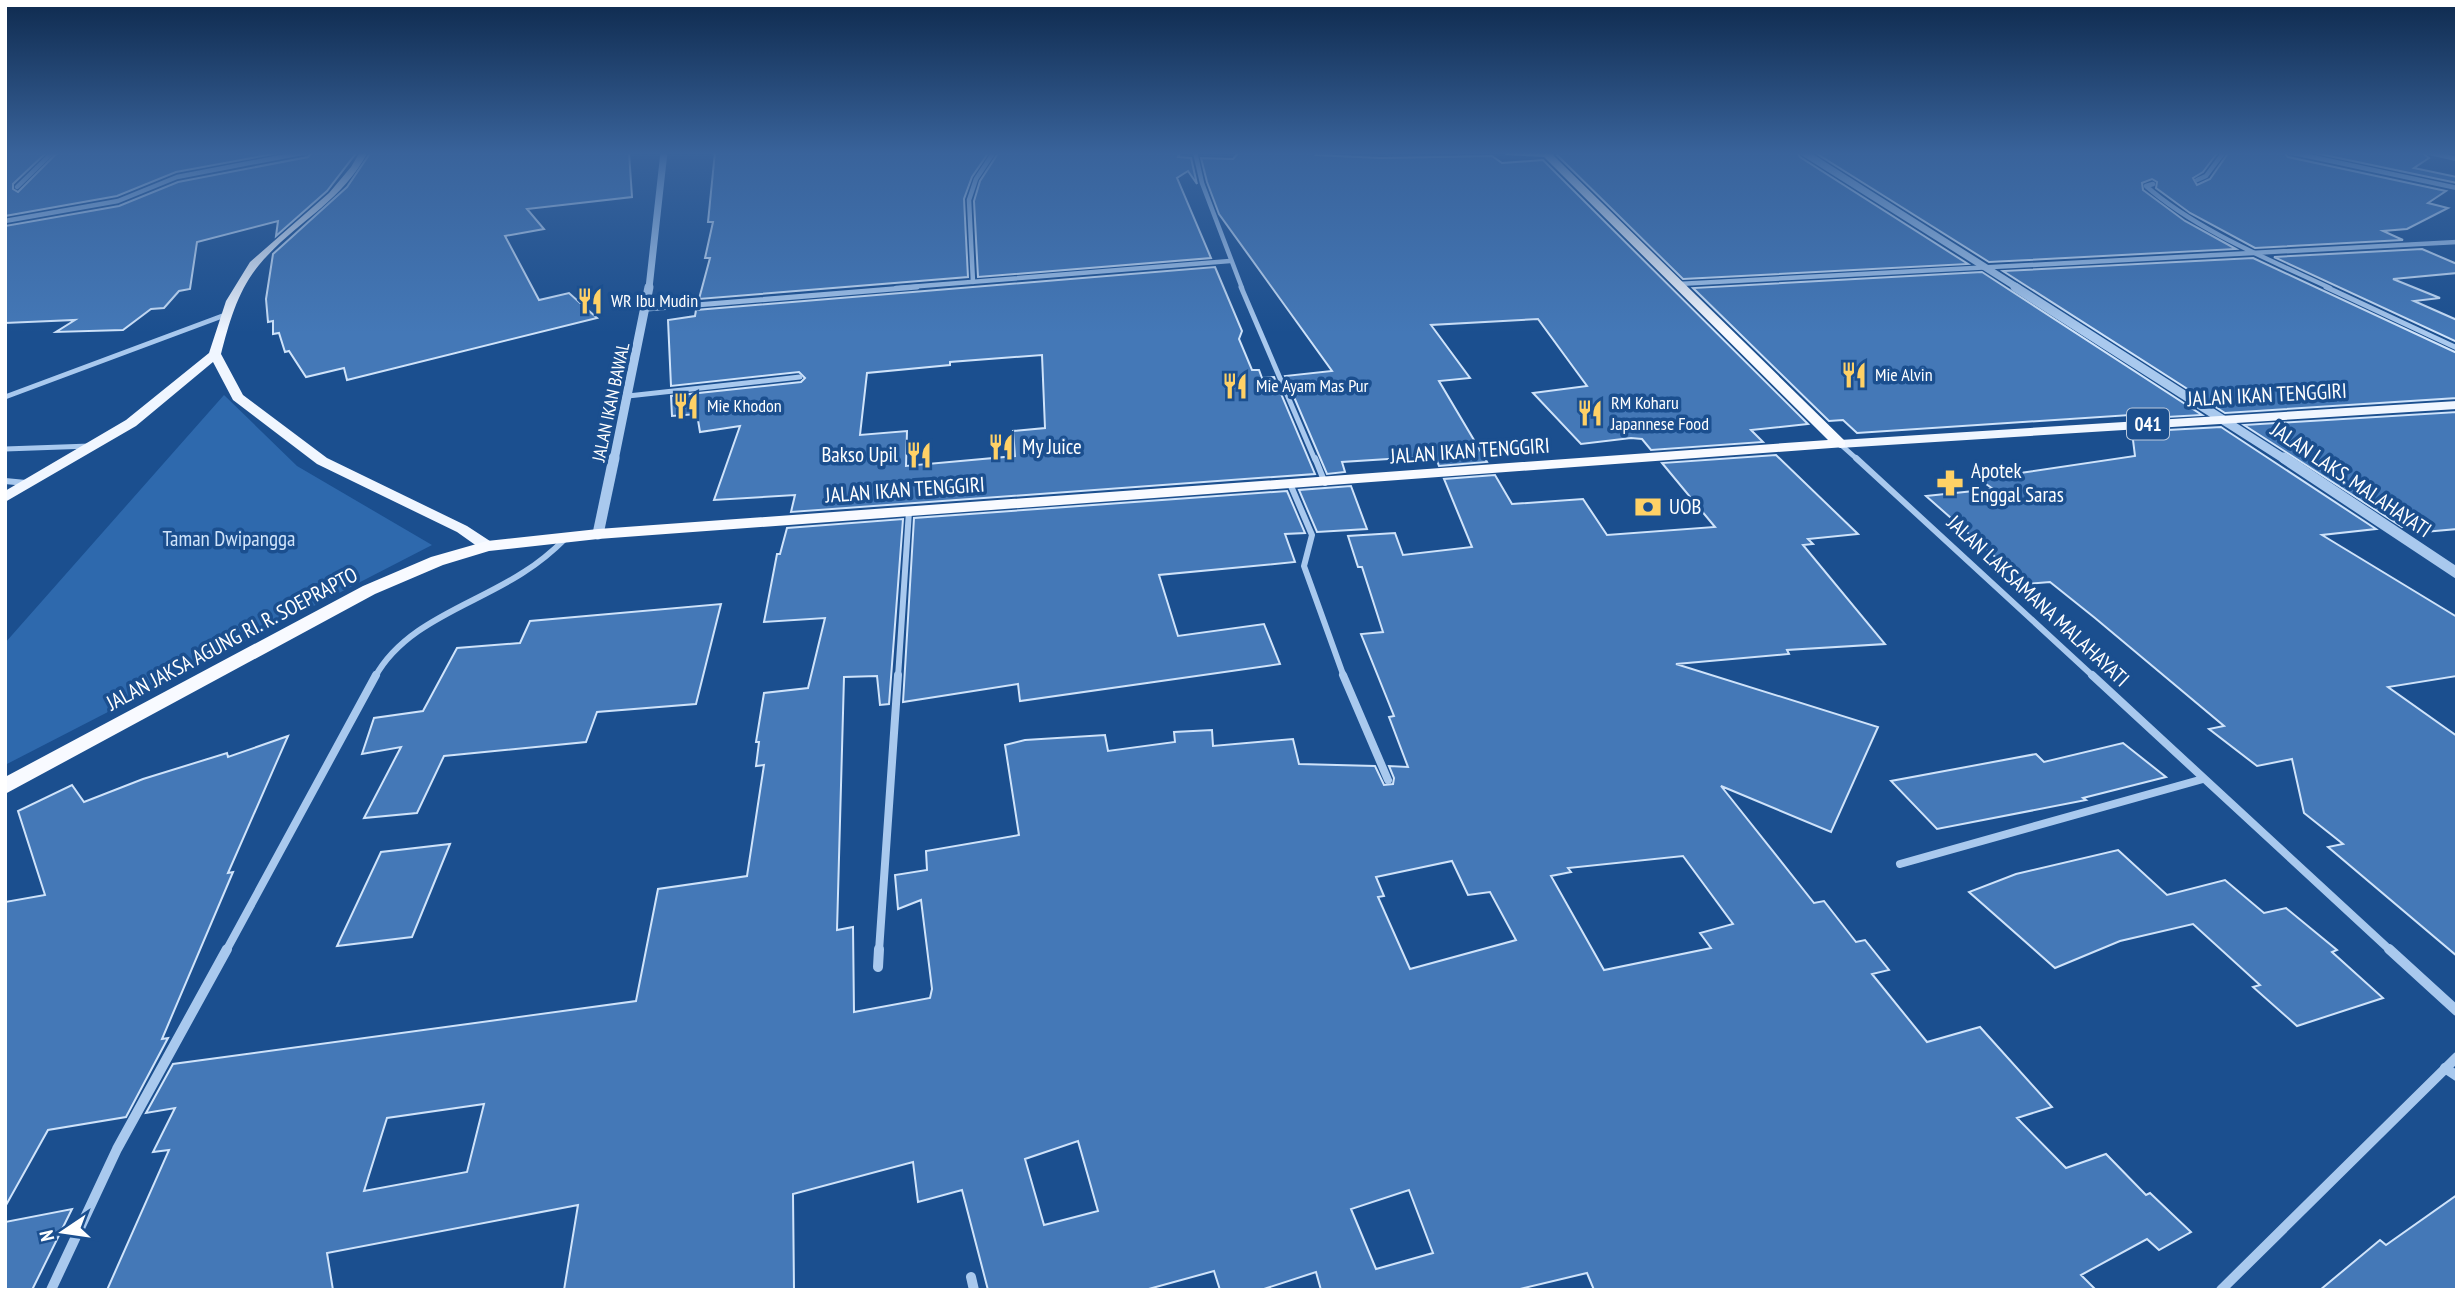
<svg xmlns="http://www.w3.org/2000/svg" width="2462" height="1295" font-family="'PT Sans Narrow',sans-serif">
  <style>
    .green { fill: #2e69ad }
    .building { fill: #4478b7; stroke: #cfe3fa; stroke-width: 2; fill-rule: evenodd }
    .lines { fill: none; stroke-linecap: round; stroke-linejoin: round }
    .minor-far4 { stroke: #a9c9ee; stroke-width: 4.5 }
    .minor-far3 { stroke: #a9c9ee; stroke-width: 5 }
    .minor-far2 { stroke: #a9c9ee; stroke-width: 6 }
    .minor-far1 { stroke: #a9c9ee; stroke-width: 8 }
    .minor { stroke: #a9c9ee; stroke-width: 10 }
    .tertiary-far2 { stroke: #a9c9ee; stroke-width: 7 }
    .tertiary-far1 { stroke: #a9c9ee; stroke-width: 9 }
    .tertiary { stroke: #a9c9ee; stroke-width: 11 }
    .primary { fill: #f0f6ff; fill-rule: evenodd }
    .trunk { fill: #f8faff; fill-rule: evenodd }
    .labels { text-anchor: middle; stroke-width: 7; stroke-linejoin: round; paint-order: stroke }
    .far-poi-label { font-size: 18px; fill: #fff; stroke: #1b4f8f; text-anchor: start }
    .far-street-label { font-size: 18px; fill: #fff; stroke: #1b4f8f }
    .shield { fill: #1b4f8f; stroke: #bbcadd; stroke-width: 2 }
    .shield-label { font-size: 19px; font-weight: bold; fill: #fff }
    .street-label { font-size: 21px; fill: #fff; stroke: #1b4f8f }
    .poi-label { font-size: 21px; fill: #fff; stroke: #1b4f8f; text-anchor: start }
    .park-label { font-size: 21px; fill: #cfe3fa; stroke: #1b4f8f }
  </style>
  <rect width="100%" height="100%" fill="#1b4f8f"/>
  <polygon class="green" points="224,395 297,466 432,545 5,765 5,643"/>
  <g class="building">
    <polygon points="5,152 47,152 13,184 13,189 18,192 58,152 284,152 176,172 117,196 5,216"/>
    <polygon points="312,152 357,152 327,191 276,236 278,221 197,242 190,289 179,291 164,308 151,309 123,330 56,332 75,320 5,323 5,226 119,206 178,182 308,157"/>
    <polygon points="371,152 629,152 632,197 527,209 544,229 505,236 539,300 569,293 597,318 347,380 344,368 306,377 289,351 285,352 279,333 273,334 273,321 268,322 266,299 273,254 347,187"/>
    <polygon points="715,152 989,152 972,177 964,199 968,277 699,299 710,258 705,258 713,222 708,222"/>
    <polygon points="999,152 1181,152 1178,157 1191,158 1197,184 1188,171 1177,178 1211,258 978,277 974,201 980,181"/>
    <polygon points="1239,152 1317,152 1316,155 1381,158 1492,156 1502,163 1543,160 1808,424 1751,430 1763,442 1651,450 1642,439 1631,438 1581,444 1533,393 1587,386 1538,319 1431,325 1470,378 1439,381 1487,462 1439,466 1435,456 1342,462 1345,472 1327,474 1285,376 1332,371 1219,214 1207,182 1201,158 1233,159"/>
    <polygon points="1559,152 1797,152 1800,157 1968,264 1683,279 1557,155"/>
    <polygon points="1814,152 2218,152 2203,172 2193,178 2197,185 2210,179 2229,152 2284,152 2288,157 2446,191 2428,203 2448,208 2407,229 2383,231 2403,240 2255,248 2190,213 2156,188 2157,182 2152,179 2142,183 2143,190 2185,221 2236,249 1989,262"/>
    <polygon points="2310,152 2421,152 2429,158 2414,168 2457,177 2457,183"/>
    <polygon points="2422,249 2457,264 2457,273 2393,279 2440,298 2414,301 2457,320 2457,342 2274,257"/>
    <polygon points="2253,258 2457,353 2457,398 2225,413 2003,271"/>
    <path d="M1215,267L1242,331L1239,339L1252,370H1259L1262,378L1274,377L1315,474L791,512L795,495L714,500L740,426L700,432L697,414L672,416L671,396L801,382L805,378L799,372L671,386L668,320L695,316L696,310ZM1042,355L1045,428L1013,431L1015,456L906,466L907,431L860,435L867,373L950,365V362Z"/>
    <polygon points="1982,272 2202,415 2131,419 2130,415 1857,433 1843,420 1829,421 1693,288"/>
    <polygon points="2457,412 2457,529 2424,532 2414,525 2402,527 2244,425"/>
    <polygon points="2221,427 2376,529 2322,535 2457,617 2457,676 2388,687 2457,736 2457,956 2328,847 2343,844 2304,813 2292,759 2257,766 2209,729 2224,726 2095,618 2050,582 2026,584 1926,496 1993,489 1979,479 2135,456 2132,432"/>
    <path d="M1776,455L1858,534L1808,539L1813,544L1803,545L1885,644L1787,650L1789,654L1676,664L1878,727L1831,832L1721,786L1814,903L1824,901L1856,942L1865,940L1889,970L1872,974L1927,1042L1980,1027L2052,1107L2017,1118L2066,1168L2106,1154L2146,1195L2150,1193L2191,1232L2159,1250L2147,1239L2081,1275L2096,1290H1594L1587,1273L1516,1290H1321L1316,1272L1261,1290H1220L1214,1271L1145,1290H988L962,1190L918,1202L913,1162L793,1194L794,1290H564L578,1205L327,1253L333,1290H107L169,1150L153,1152L175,1108L146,1113L173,1064L636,1001L658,889L747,876L764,765L756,766L759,742H756L764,693L808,688L825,618L764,622L777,554H780L787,528L903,519L889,704L880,705L877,676L844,677L837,930L853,927L854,1012L930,998L932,989L921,900L898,909L895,875L927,870L926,851L1019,835L1005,745L1025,740L1105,735L1108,751L1175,742L1174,732L1212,730L1213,746L1293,739L1299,764L1375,766L1384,785L1393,784L1394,778L1389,766L1408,767L1389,717L1394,716L1361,634L1383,632L1362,567H1358L1348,536L1395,533L1403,555L1472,547L1444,479L1495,475L1512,504L1583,499L1607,535L1715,527L1662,463ZM1683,856L1733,924L1700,933L1711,948L1604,970L1551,876L1571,872L1568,868ZM1452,861L1468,895L1490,892L1516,940L1410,969L1378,897L1384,896L1376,877ZM484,1104L467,1172L364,1191L387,1118ZM1078,1141L1098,1211L1044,1225L1025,1159ZM1409,1190L1433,1253L1376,1269L1351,1209Z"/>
    <polygon points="1351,486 1367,529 1317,532 1299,490"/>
    <polygon points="1287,491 1305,533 1285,534 1295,562 1159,575 1178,636 1264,624 1280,664 1020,701 1018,684 903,702 914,518"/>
    <polygon points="721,604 696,704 597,712 586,742 444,756 417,813 364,818 401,747 362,754 374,718 423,711 457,648 520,643 530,621"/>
    <polygon points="288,736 228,873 233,872 162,1039 168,1038 126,1117 48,1130 5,1207 5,902 45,895 18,811 72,785 84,802 143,779 227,753 228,757"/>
    <polygon points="2123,743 2166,777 2083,798 2086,800 1937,829 1891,781 2036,754 2044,762"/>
    <polygon points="450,844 412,937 337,946 381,852"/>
    <polygon points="2118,850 2167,895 2225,880 2264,913 2286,908 2337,950 2332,952 2383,998 2297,1026 2253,987 2260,985 2193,924 2120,941 2055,968 1969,892 2016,874"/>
    <polygon points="2457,1195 2457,1290 2320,1290 2380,1240 2386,1245"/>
    <polygon points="72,1209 32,1290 5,1290 5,1222"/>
  </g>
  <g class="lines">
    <g class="minor-far4">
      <polyline points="1195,152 1202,183 1242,288"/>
      <polyline points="2289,152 2457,188"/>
      <polyline points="2426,152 2457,159"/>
      <polyline points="2197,180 2206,176 2224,152"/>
      <path d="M2153,184L2146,186C2196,230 2270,260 2330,288"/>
      <polyline points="17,187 53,152"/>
      <polyline points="5,221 118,201 177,177 307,152"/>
      <polyline points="973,282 969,200 976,179 994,152"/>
      <polyline points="1678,284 2457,242"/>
      <polyline points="896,288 1230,261"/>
    </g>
    <g class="minor-far3">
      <polyline points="1241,287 1315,460"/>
      <polyline points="2326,287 2457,348"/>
      <polyline points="647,309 917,287"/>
      <polyline points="628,396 800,377"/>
      <polyline points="5,397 225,315"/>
      <polyline points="1840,444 1858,460"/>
      <polyline points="5,449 90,446"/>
    </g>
    <g class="minor-far2">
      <polyline points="1315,458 1325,483"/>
      <polyline points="1856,458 2094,677"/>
      <polyline points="5,481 26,483"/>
      <polyline points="1291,486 1312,535 1304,566 1344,677"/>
      <path d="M375,677C405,622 474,605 524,572C540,562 553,551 566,538"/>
      <polyline points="898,677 909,511"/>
    </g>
    <g class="minor-far1">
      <polyline points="1343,675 1388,780"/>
      <polyline points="2092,675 2391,951"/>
      <polyline points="1900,864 2203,779"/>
      <polyline points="226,951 376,675"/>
      <polyline points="879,951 898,675"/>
    </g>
    <g class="minor">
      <polyline points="2389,949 2457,1011"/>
      <polyline points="878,967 879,949"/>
      <polyline points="2445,1068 2457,1076"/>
      <polyline points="971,1277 974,1290"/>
      <polyline points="51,1290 117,1149 227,949"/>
      <polyline points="2221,1290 2457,1057"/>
    </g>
    <g class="tertiary-far2">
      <polyline points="1803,152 2018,288"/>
      <polyline points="649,288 664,152"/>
    </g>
    <g class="tertiary-far1">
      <polyline points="2015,287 2286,460"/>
      <polyline points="614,460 649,287"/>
    </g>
    <g class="tertiary">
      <polyline points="2284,458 2457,573"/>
      <polyline points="598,534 614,458"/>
    </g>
    <g class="primary">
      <path d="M360,152H368C341,203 295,222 259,265C238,290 229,323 221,354L243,395L327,458L467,526L493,543L495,546L493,549H481L457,532L317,464L233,400L213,362L136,426L5,502V491L126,420L209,353L226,301L250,262L329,193L351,167Z"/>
      <polygon points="1502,152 1547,152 1550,154 1546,157 1506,155"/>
      <polygon points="2457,401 2457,409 1840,448 1833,444 1840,440"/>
    </g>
    <polygon class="trunk" points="1543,152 1556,152 1553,155 1845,441 1845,447 598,539 489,551 443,565 375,594 5,794 5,777 363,586 431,557 487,541 598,529 1828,440 1543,156"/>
  </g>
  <linearGradient id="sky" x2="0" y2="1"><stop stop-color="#0f2b4f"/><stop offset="0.46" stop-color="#39639b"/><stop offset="1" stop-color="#39639b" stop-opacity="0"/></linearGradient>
  <rect width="2462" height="333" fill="url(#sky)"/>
  <defs>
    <g id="restaurant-bare" transform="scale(2.1)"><path d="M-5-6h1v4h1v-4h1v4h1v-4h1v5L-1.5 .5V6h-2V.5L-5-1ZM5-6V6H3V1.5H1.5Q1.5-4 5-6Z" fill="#ffd166" stroke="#1b4f8f" stroke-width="2.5" paint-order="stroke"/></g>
    <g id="pharmacy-bare" transform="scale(2.1)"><path d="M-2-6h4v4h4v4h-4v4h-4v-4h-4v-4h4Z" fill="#ffd166" stroke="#1b4f8f" stroke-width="2.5" paint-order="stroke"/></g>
    <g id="bank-bare" transform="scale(2.1)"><path d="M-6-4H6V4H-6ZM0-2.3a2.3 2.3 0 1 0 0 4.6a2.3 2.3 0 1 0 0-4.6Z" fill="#ffd166" stroke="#1b4f8f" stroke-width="2.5" paint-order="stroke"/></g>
  </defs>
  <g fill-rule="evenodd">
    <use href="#restaurant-bare" x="590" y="301"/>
    <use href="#restaurant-bare" x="1854" y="375"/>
    <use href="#restaurant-bare" x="1235" y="386"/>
    <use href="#restaurant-bare" x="686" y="406"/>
    <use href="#restaurant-bare" x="1590" y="413"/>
    <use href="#restaurant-bare" x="1001" y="447"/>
    <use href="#restaurant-bare" x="919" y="455"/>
    <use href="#pharmacy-bare" x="1950" y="483"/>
    <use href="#bank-bare" x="1648" y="507"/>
  </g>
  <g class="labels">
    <g class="far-poi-label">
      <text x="611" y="307">WR Ibu Mudin</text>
      <text x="1875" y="381">Mie Alvin</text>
      <text x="1256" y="392">Mie Ayam Mas Pur</text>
      <text x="1611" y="409">RM Koharu<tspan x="1611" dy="21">Japannese Food</tspan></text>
      <text x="707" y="412">Mie Khodon</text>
    </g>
    <g class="far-street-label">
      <text transform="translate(611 402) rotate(-78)" y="6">JALAN IKAN BAWAL</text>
    </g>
    <rect class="shield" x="2127" y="408.5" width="42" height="31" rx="5"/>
    <g class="shield-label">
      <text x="2148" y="431">041</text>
    </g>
    <g class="street-label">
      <text transform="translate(2267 395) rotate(-3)" y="7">JALAN IKAN TENGGIRI</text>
      <text transform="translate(1470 451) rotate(-4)" y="7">JALAN IKAN TENGGIRI</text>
      <text transform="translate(2351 480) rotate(34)" y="7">JALAN LAKS. MALAHAYATI</text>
      <text transform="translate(905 490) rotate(-4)" y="7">JALAN IKAN TENGGIRI</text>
      <text transform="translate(2038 601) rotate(43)" y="7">JALAN LAKSAMANA MALAHAYATI</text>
      <text transform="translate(232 639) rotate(-28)" y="7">JALAN JAKSA AGUNG RI. R. SOEPRAPTO</text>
    </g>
    <g class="poi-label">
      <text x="1022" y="454">My Juice</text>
      <text x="898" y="462" text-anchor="end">Bakso Upil</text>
      <text x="1971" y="478">Apotek<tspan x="1971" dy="24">Enggal Saras</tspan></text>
      <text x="1669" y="514">UOB</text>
    </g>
    <g class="park-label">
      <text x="229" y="546">Taman Dwipangga</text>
    </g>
  </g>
  <rect width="2462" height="1295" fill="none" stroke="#ffffff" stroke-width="14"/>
  <g transform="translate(63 1232) rotate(257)" stroke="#1b4f8f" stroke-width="5" paint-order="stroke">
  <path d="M0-5L12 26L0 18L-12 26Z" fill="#ffffff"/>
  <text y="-10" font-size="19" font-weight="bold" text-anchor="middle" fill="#ffffff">N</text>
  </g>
</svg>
